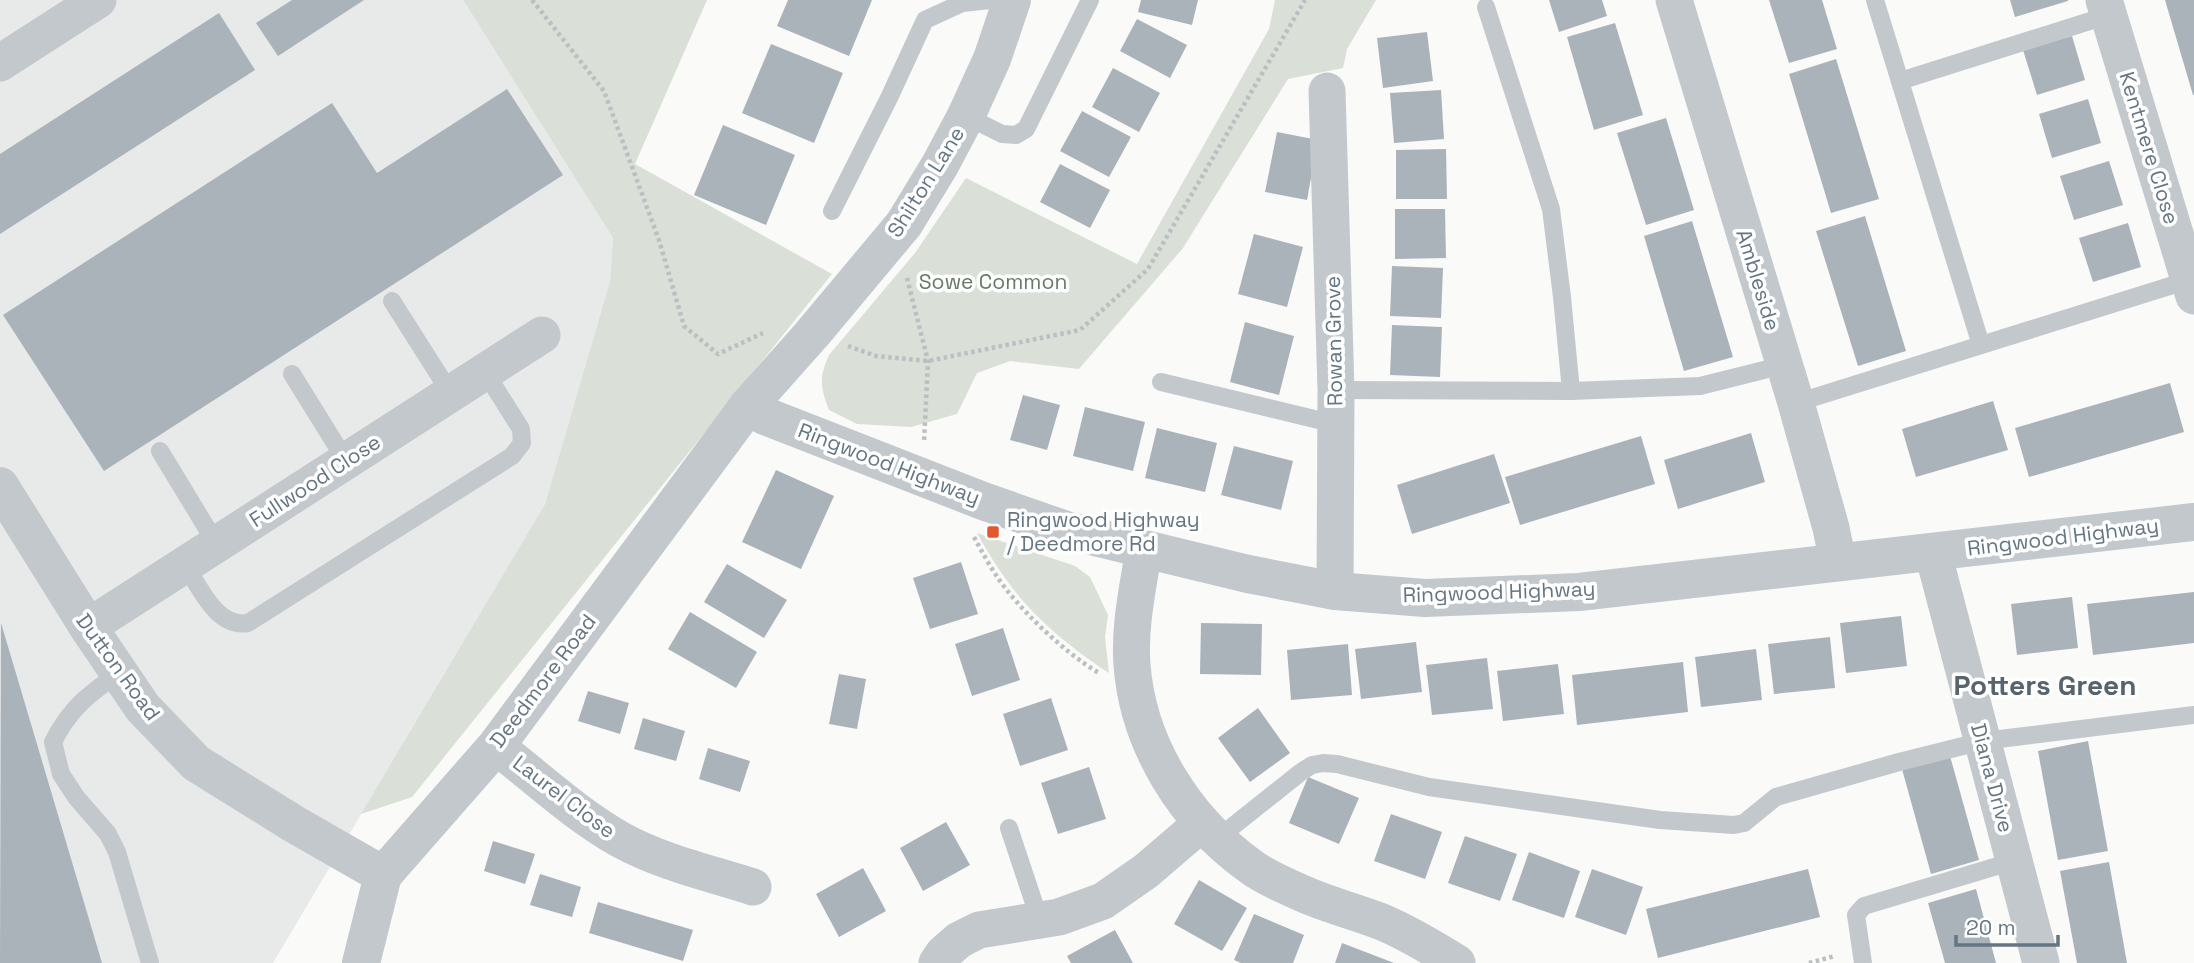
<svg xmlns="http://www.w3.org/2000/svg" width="2194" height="963" font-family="'Space Grotesk',sans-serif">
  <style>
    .built { fill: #e8e9e9 }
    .green { fill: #dadfd7 }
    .building { fill: #aab3b9 }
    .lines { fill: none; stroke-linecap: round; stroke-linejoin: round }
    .path { stroke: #bbbfc2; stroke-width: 4.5; stroke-dasharray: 3.5 3.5; stroke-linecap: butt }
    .service { stroke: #c3c8cc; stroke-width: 18 }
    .minor { stroke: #c3c8cc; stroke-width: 37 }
    .tertiary { stroke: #c3c8cc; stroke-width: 38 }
    .poi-dot { fill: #e4572e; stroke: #fff; stroke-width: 2.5 }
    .labels { text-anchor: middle; stroke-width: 7; stroke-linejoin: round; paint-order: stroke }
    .street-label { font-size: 21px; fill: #657683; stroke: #fff }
    .park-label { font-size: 21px; fill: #687a64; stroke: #fff }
    .poi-label { font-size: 21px; fill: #657683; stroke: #fff; text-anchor: start }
    .district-label { font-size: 28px; font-weight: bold; fill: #57646e; stroke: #fff }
  </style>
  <rect width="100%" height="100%" fill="#fafaf8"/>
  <polygon class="built" points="0,0 463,0 613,238 610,281 545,504 273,963 0,963"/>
  <g class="green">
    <polygon points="463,0 707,0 635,164 832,274 412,797 361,814 545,504 610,281 613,238"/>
    <path d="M1275,0H1376L1347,49L1343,68L1288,79L1183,248L1079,369L1010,361L977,373L957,414L911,427L857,424L829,410C820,386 819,378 829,355L915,253L966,178L1137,264L1269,29Z"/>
    <path d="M977,533L1075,566L1090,577L1108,615L1105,637L1109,673C1048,632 1013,599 977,533Z"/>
  </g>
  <g class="building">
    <polygon points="292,0 364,0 278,56 256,23"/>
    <polygon points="788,0 872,0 849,56 777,26"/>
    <polygon points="1141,0 1198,0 1192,25 1138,12"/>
    <polygon points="1549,0 1602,0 1607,16 1559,32"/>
    <polygon points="1769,0 1822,0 1837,49 1789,63"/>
    <polygon points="2010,0 2068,0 2068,1 2015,17"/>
    <polygon points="2165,0 2194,0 2194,95 2193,95"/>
    <polygon points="219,13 255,70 0,234 0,154"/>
    <polygon points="1137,19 1187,45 1170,78 1120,51"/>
    <polygon points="1615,23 1643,115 1594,130 1567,37"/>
    <polygon points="1427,32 1433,81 1383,88 1377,38"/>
    <polygon points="2072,36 2085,80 2037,95 2023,50"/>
    <polygon points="771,44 843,73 814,143 742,113"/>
    <polygon points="1836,59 1879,199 1831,213 1789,74"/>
    <polygon points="1113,68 1160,93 1139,132 1092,107"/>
    <polygon points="507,89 563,175 104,471 3,315 332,103 377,173"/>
    <polygon points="1441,90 1444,139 1394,143 1390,93"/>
    <polygon points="2088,99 2101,143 2052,158 2039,114"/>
    <polygon points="1082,111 1131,137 1109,177 1060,151"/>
    <polygon points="1666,118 1694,210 1646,225 1617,133"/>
    <polygon points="723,125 795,155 766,225 694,195"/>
    <polygon points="1277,132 1318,140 1307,200 1265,192"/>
    <polygon points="1446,149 1447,199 1396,199 1396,150"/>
    <polygon points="2109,161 2123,205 2074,220 2060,176"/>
    <polygon points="1060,164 1110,190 1090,228 1040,202"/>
    <polygon points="1395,209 1445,209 1446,258 1395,259"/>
    <polygon points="1865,216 1906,351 1858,366 1816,231"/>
    <polygon points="1692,221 1733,357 1684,371 1644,236"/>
    <polygon points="2128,223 2141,267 2093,282 2079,238"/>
    <polygon points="1254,234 1303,247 1287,307 1238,294"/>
    <polygon points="1392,266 1443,268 1441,318 1390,316"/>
    <polygon points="1245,322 1294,336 1279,395 1230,382"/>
    <polygon points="1392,325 1442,327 1440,377 1390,375"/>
    <polygon points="2170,383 2184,432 2029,477 2015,428"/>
    <polygon points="1023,395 1060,405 1047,450 1010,440"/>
    <polygon points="1993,401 2008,450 1916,477 1902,429"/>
    <polygon points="1085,407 1145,422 1133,471 1073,456"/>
    <polygon points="1157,428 1217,443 1205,492 1145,478"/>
    <polygon points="1751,433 1765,482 1678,509 1664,460"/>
    <polygon points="1641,436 1655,484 1520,525 1505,477"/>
    <polygon points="1234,446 1293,461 1281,510 1221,495"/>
    <polygon points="1494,454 1510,503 1412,534 1397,485"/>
    <polygon points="776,470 834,496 801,569 742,542"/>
    <polygon points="961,562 978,614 930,629 913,578"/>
    <polygon points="727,564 787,600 764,638 704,602"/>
    <polygon points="2194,592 2194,643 2093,655 2087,604"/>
    <polygon points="2072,597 2078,648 2017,655 2011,604"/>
    <polygon points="690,612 757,652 736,688 668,649"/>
    <polygon points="1901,616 1907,666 1846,673 1840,623"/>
    <polygon points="1,623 102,963 0,963"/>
    <polygon points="1201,623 1262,624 1261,675 1200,674"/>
    <polygon points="1003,628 1020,680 972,696 955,644"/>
    <polygon points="1830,637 1835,688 1774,694 1768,644"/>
    <polygon points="1416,642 1422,692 1361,699 1355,649"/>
    <polygon points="1348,644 1352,695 1291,700 1287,650"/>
    <polygon points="1756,649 1762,700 1701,707 1695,657"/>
    <polygon points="1487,658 1493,709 1432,715 1426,665"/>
    <polygon points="1683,662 1688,712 1577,725 1572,675"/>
    <polygon points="1558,664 1564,714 1503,721 1497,671"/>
    <polygon points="839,674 866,679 857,729 829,724"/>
    <polygon points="588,691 629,703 620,734 578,721"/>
    <polygon points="1051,698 1068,750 1020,766 1003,714"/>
    <polygon points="1258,708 1290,753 1250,782 1218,738"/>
    <polygon points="643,718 685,731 676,761 634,749"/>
    <polygon points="2088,741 2108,851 2058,860 2038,751"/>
    <polygon points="708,748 750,761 740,792 699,779"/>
    <polygon points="1950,756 1979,860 1931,874 1902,769"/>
    <polygon points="1089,767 1106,819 1058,834 1041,783"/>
    <polygon points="1308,777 1359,798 1339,844 1289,823"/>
    <polygon points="1391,814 1442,832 1425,879 1374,861"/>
    <polygon points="946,822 970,865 923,891 900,848"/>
    <polygon points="1465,836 1517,854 1500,901 1448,883"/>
    <polygon points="493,841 535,854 525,884 484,871"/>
    <polygon points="1529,852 1580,871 1564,918 1512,900"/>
    <polygon points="2109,862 2127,963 2077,963 2060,871"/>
    <polygon points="863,868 886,911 839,937 816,894"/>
    <polygon points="1592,869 1643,887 1626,935 1575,917"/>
    <polygon points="1808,869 1820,917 1658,958 1646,909"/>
    <polygon points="540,874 581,887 572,917 530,905"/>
    <polygon points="1199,880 1247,908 1222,951 1174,924"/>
    <polygon points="1976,889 1996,963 1945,963 1928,903"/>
    <polygon points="598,902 693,930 683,961 589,933"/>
    <polygon points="1254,914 1304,935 1293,963 1241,963 1234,960"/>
    <polygon points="1115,930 1133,963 1071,963 1067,956"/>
    <polygon points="1342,943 1394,963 1335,963"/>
  </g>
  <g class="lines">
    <g class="path">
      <polyline points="532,0 604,91 659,240 684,326 718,354 763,333"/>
      <polyline points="907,278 928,361 924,442"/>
      <polyline points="848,346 876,356 928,361 1080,330 1148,269 1305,0"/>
      <path d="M974,537C981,550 988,563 996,575C1018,609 1065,653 1099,673"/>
      <polyline points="1809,963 1835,956"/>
    </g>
    <g class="service">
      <polyline points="1875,0 1981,345"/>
      <polyline points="1486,7 1551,209 1562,297 1571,391"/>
      <polyline points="1900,81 2109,15"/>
      <polyline points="966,116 1002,134 1016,135 1026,129 1090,0"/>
      <polyline points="832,211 889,98 925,20 962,3 991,0"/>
      <polyline points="392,301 451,394"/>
      <polyline points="292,374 346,461"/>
      <polyline points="1161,382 1335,424"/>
      <polyline points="1336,390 1571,391 1700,386 1784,365"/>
      <polyline points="1796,403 2189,280"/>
      <polyline points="160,451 217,545"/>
      <path d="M185,565C200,587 216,628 248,623L512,456L522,443L521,429L485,372"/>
      <path d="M119,673C89,694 70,708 53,742L61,774L76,797L108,834L117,852L150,963"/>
      <polyline points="1009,828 1040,921"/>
      <polyline points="1218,838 1301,772 1312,765 1323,763 1337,764 1429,787 1660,820 1734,825 1744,823 1776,797 1899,762 1983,741 2194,715"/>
      <polyline points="1863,963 1856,915 1864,906 2014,861"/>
    </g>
    <g class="minor">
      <polyline points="1674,0 1796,403 1831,528 1838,562"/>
      <polyline points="2104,0 2194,296"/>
      <polyline points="0,63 98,0"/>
      <polyline points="1327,91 1336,390 1335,591"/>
      <path d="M1144,549C1138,587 1129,627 1132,665C1138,745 1185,819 1250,866C1263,876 1281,884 1297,891C1324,904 1354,911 1382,922C1408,933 1433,948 1457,963"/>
      <polyline points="1933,553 2041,963"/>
      <polyline points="88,627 542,335"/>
      <path d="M496,746C537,778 575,814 621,840C661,862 709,873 753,887"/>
      <polyline points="937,963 943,954 959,940 979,930 1059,917 1103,901 1146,871 1202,823"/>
    </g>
    <g class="tertiary">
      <polyline points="748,406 765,416 983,501 1066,530 1248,574 1335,591 1425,598 1579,592 2194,522"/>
      <polyline points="0,486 88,627 143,708 196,763 294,824 383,875"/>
      <polyline points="361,963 383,875 496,746 748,406 812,334 904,224 940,165 966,116 992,59 1012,0"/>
    </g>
  </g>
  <rect class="poi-dot" x="986" y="525" width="14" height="14" rx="3.5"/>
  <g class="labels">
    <g class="street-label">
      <text transform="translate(2149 148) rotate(73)" y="7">Kentmere Close</text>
      <text transform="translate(926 182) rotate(-58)" y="7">Shilton Lane</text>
      <text transform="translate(1758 280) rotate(73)" y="7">Ambleside</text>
      <text transform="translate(1334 341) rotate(-91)" y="7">Rowan Grove</text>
      <text transform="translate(889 464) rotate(21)" y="7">Ringwood Highway</text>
      <text transform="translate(315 481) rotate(-33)" y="7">Fullwood Close</text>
      <text transform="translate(2063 537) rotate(-7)" y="7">Ringwood Highway</text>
      <text transform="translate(1499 592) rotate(-2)" y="7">Ringwood Highway</text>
      <text transform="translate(118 667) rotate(54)" y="7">Dutton Road</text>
      <text transform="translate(543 681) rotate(-53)" y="7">Deedmore Road</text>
      <text transform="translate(1992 778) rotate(75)" y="7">Diana Drive</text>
      <text transform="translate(564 797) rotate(37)" y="7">Laurel Close</text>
    </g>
    <g class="park-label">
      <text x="993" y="289">Sowe Common</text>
    </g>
    <g class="poi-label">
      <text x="1007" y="527">Ringwood Highway<tspan x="1007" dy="24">/ Deedmore Rd</tspan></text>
    </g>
    <g class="district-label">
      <text x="2045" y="695">Potters Green</text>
    </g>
  </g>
  <path d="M1956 935v10h102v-10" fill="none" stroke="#657683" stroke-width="3.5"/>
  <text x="1966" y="935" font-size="21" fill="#657683" stroke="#ffffff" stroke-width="5" paint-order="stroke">20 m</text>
</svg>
